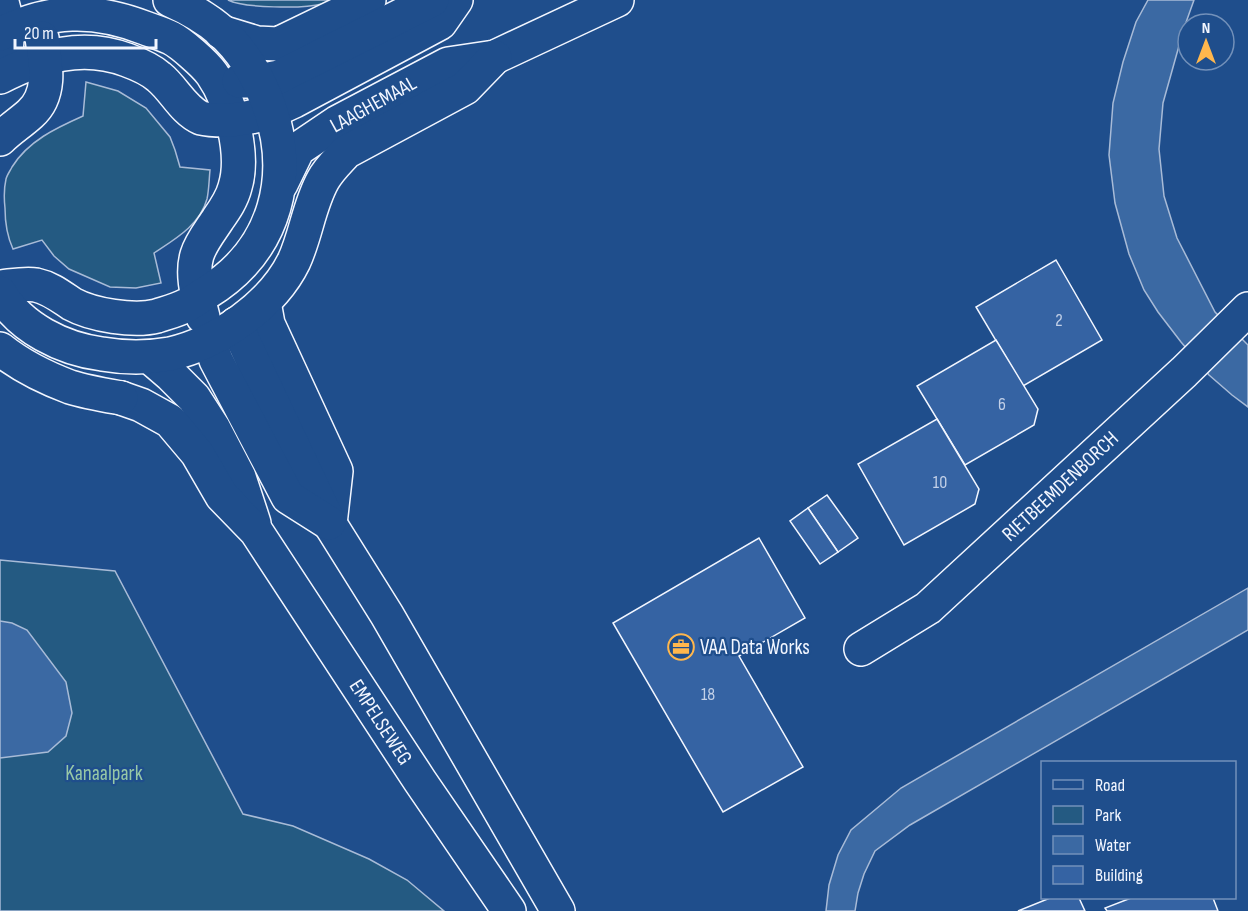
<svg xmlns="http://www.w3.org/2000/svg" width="1248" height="911" font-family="'Sofia Sans Condensed',sans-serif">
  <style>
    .green { fill: #245a82; stroke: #a8bbd7; stroke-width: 1.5 }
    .water { fill: #3b69a3; stroke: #a8bbd7; stroke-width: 1.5 }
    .building { fill: #3563a3; stroke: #f2f6ff; stroke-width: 1.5 }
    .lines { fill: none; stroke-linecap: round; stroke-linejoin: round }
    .minor-casing { stroke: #f2f6ff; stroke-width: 36 }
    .major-casing { stroke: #f2f6ff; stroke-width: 36 }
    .minor { stroke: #1f4e8c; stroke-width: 33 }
    .major { stroke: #1f4e8c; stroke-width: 33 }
    .labels { text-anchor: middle; stroke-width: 4.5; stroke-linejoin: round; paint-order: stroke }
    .number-label { font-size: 18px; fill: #c3d1e8 }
    .street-label { font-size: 21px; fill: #f2f6ff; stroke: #1f4e8c }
    .poi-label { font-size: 21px; fill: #f2f6ff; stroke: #1f4e8c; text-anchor: start }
    .park-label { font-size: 21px; fill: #97c8a6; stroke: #1f4e8c }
  </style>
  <rect width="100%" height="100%" fill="#1f4e8c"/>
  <g class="green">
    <path d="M228,0H330C327,1 325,3 322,4C303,9 244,8 228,0Z"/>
    <path d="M86,82L118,91L146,108L170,137L175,150L180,167L210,170C209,180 209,190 207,199C200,225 175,239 154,253L161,283L136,288L110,287L69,269L54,256L42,240L13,249C7,236 5,221 5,208C4,199 4,188 6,179C7,175 10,171 12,167C28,141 56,128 83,116Z"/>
    <polygon points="0,560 115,571 243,814 293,826 369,859 407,880 444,911 0,911"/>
  </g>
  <g class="water">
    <polygon points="1148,0 1194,0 1184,28 1163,103 1159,149 1164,196 1177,238 1215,312 1248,345 1248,407 1232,395 1209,375 1181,342 1158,312 1144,290 1129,254 1115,203 1109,155 1113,103 1123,62 1136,22"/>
    <polygon points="1248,588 1248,630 910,825 875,851 864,874 858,893 855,911 826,911 829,885 838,855 851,830 901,788"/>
    <polygon points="0,621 12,623 27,630 66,682 72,713 66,736 48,752 0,758"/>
  </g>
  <g class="building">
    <polygon points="1056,260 1102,340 1023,386 976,307"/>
    <polygon points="996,340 1038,409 1034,425 965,465 917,386"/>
    <polygon points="937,419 979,489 975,504 904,545 858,464"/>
    <polygon points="827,495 858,538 838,552 808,508"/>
    <polygon points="808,508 838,552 820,564 790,521"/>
    <polygon points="759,538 805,618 739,656 803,767 723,812 613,623"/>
    <polygon points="1050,898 1079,898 1085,911 1018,911"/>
    <polygon points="1131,898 1213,898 1218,911 1107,911 1105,908"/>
  </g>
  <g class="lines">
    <g class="minor-casing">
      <g id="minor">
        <polyline points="264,302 268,324 336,471 330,524"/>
        <polyline points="236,324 244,342 330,524 387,615 558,911"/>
        <polyline points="209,339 216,360 288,497 329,523"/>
        <polyline points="150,357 171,375 194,398 214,429 239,477 254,523"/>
        <polyline points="121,398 141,405 170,421 197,453 222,496 256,531 420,781 509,911"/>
        <polyline points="861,649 928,608 1184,372 1248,309"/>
      </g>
    </g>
    <g class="major-casing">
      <g id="major">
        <path d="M1,0C7,16 8,35 6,51"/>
        <polyline points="221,32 257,43 278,44 369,0"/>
        <path d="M0,34C50,9 93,8 145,28C153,31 163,34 171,38C181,43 205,64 212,74C231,101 245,155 235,187C232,199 225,209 218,219C211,230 201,242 197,255C191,275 198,297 203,317"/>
        <path d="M0,77C41,56 82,43 127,60C138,64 150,69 159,77C174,89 183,110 201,118C209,120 217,120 224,120C250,120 271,112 294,101L440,23L456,0"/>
        <polyline points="239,81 259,81 279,77 432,0"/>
        <path d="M0,139C9,130 20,123 30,114C52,95 46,64 42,38"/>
        <polyline points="281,184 298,149 338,122 448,64 495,57 617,0"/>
        <path d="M0,287C11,286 25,283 36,285C50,288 60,296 72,304C92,315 134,322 157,316C166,313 178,310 187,305C193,302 199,297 206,293C277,250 296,173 266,98C256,73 241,49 221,31C206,18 188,8 170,0"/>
        <path d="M0,293C20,328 63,349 102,354C125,358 147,358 170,354C218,343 272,306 294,261C306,235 309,205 323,180C329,169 338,161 346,152L465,88L495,57"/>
        <path d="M0,349C20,365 46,378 70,387C86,392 104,395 121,398"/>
      </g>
    </g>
    <use href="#minor" class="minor"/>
    <use href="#major" class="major"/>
  </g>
  <defs>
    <g id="office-ring" transform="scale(1.35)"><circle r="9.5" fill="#1f4e8c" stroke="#ffb74d" stroke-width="1.5"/><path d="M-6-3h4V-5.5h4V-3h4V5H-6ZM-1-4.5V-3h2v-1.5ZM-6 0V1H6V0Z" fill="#ffb74d"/></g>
  </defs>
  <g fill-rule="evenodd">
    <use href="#office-ring" x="681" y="647"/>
  </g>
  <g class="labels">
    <g class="number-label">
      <text x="1059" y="326">2</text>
      <text x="1002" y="410">6</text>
      <text x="940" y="488">10</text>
      <text x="708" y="700">18</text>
    </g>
    <g class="street-label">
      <text transform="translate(373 104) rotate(-29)" y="7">LAAGHEMAAL</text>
      <text transform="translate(1060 486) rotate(-43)" y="7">RIETBEEMDENBORCH</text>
      <text transform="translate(381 722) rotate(57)" y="7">EMPELSEWEG</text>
    </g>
    <g class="poi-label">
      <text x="700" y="654">VAA Data Works</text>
    </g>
    <g class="park-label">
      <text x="104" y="780">Kanaalpark</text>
    </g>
  </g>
  <rect x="1041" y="761" width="195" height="138" fill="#1f4e8c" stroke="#7391ba" stroke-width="1.5"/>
  <rect x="1053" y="780" width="30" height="9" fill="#1f4e8c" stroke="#7391ba" stroke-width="1.5"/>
  <text x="1095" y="791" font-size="18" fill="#f2f6ff">Road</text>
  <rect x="1053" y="806" width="30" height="18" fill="#245a82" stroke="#7391ba" stroke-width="1.5"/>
  <text x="1095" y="821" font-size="18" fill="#f2f6ff">Park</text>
  <rect x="1053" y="836" width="30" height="18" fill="#3b69a3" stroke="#7391ba" stroke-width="1.5"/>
  <text x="1095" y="851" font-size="18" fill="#f2f6ff">Water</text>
  <rect x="1053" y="866" width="30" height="18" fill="#3563a3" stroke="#7391ba" stroke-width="1.5"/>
  <text x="1095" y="881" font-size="18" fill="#f2f6ff">Building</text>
  <g transform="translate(1206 42)"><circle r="28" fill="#1f4e8c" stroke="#7391ba" stroke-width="1.5"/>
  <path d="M0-4.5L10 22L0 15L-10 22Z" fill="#ffb74d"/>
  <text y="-9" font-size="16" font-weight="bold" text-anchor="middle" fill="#f2f6ff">N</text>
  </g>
  <path d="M15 39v9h141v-9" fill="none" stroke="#f2f6ff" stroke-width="3"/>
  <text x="24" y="39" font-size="18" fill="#f2f6ff" stroke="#1f4e8c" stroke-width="4.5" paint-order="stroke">20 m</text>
</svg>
